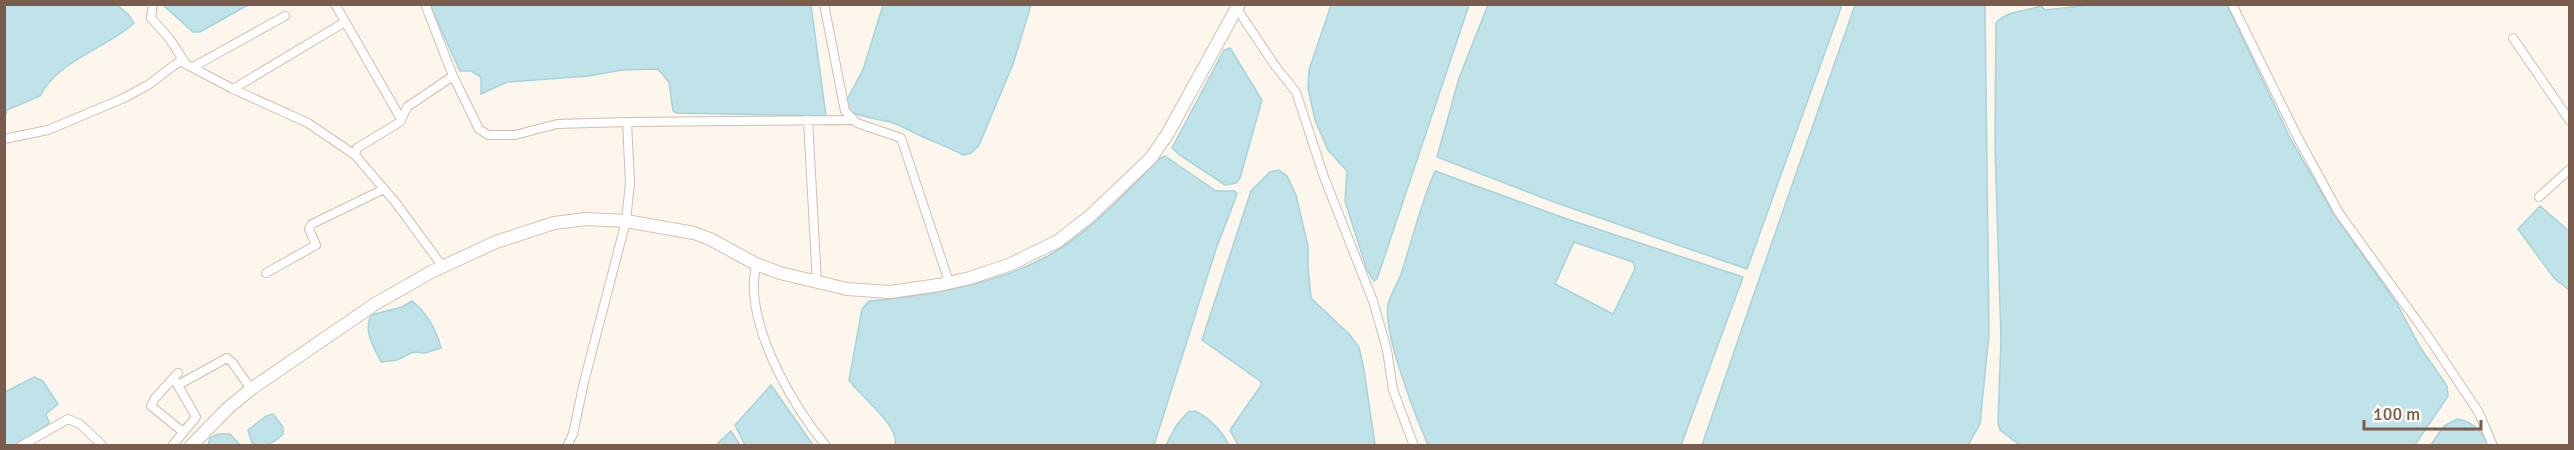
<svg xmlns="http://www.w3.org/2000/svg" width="2574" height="450" viewBox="0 0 2574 450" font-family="Signika,sans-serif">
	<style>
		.water { fill: #bfe3e8; stroke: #a5d3da; stroke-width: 1.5; fill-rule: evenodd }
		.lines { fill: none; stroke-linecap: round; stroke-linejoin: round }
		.street-casing { stroke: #d1beb0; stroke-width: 10 }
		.secondary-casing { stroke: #d6c0b0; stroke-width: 14 }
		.street { stroke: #fff; stroke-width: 8 }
		.secondary { stroke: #fff; stroke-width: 12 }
	</style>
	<rect width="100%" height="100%" fill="#fdf6ec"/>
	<path class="water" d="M5,4L117,5L128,14L134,23C106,49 58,60 40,96L7,110L5,117Z
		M163,5H248L200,32H193Z
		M430,5H811L826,116L677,113L673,111L669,82L658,69L622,70L589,76L507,82L481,94V77L471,71H460Z
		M883,5H1031L1013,64L979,145L971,153L963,155C950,148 937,143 923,137C913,133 905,127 893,123C878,118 861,118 847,110L845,103L863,70Z
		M1331,5H1469L1377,279L1374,281L1367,270L1345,201L1347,171L1328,150L1315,120L1308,88L1309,70Z
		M1488,5H1842L1747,269L1554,202L1437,157L1459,78Z
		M1855,5H1985L1989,334L1980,424L1968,445H1702C1752,298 1804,151 1855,5Z
		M2090,5H2227L2291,140L2334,214L2397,304L2420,347L2447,386L2448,396L2415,445L2021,446L2000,430L1998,422L2001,339L1995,146L1996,23C2007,10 2025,12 2041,6L2045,10Z
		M1230,48L1262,100L1240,178L1236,183L1225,185L1181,156L1172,148L1224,50Z
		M1165,156L1216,191H1235L1237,194L1216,249L1154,445H895C900,426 861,397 849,380L862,309L869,301C926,296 996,284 1046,257C1090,233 1125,193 1160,158Z
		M1279,170L1287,176L1296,195L1308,246V267L1311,298L1350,335L1359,347L1364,370L1375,445H1238L1230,430L1262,384L1260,381L1202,340L1251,191L1270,172Z
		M1435,171L1567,219L1743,277L1681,445H1428C1416,417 1383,334 1388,305C1390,294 1399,282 1402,271C1413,237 1421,203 1435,171ZM1574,242L1633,262L1635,269L1613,314L1555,284Z
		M2540,206L2569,231V290L2554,278L2518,229Z
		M412,301C427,313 436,329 441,348L425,353L413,352L397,360L381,362C374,347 363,332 371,315L402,307Z
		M34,377L43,381L58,404L46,414L49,423L19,445L5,446V392Z
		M771,385L813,445H745L735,425Z
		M1195,411C1211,419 1221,430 1229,445H1166L1176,426L1188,412Z
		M273,414L283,427V434C275,442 264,449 252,443L248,430L266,416Z
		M2457,419C2472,421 2482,431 2488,445L2430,446L2444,426Z
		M731,431L740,445H716Z
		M218,434H230L240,445H208L210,438Z"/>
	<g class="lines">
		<defs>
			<path id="street" d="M153,4L151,18L169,38L184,61
				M335,4L401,119
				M425,4L453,76L407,107L400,122L357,148L355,155L396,203L443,267
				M824,4L845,111L857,123L901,138L949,282
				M2232,4L2298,138L2339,213L2425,332L2479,413L2493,446
				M1237,9L1276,67L1296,92L1324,177L1373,301L1387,350L1393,390L1414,446
				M2513,38L2570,121
				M193,67L285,16
				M453,76L479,129L488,135H515L557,124L627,122L630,183L626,221L584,382L573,434L567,446
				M233,89L345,22
				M808,120L817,283
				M627,122L852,120
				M4,139L48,130L124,98L148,85L180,61L233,89L308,123L355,155
				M2539,197L2570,169
				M756,264C755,273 753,283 754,292C757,343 794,407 826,446
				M266,273L316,245L309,229L312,224L384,189
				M178,373L155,398L151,406L183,432
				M178,385L227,358L232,362L251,389
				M21,446L68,419L80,424L103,446
				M172,446L196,417L176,382"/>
			<path id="secondary" d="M191,446L227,409L251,389L375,304L431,272L496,242L554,223L586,219L626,221L694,233L710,239L756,264L780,273L847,289L890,292L939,285L970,278L1011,264L1058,241L1090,216L1151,158L1168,133L1239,4"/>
		</defs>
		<use href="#street" class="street-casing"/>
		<use href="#secondary" class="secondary-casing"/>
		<use href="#street" class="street"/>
		<use href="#secondary" class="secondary"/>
	</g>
	<rect width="2574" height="450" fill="none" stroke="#7a5c4d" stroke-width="12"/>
	<path d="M2364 420v9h117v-9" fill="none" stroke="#7a5c4d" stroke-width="3"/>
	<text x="2373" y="420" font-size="18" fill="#7a5c4d" stroke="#fffaf3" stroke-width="4.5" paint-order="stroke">100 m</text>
</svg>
